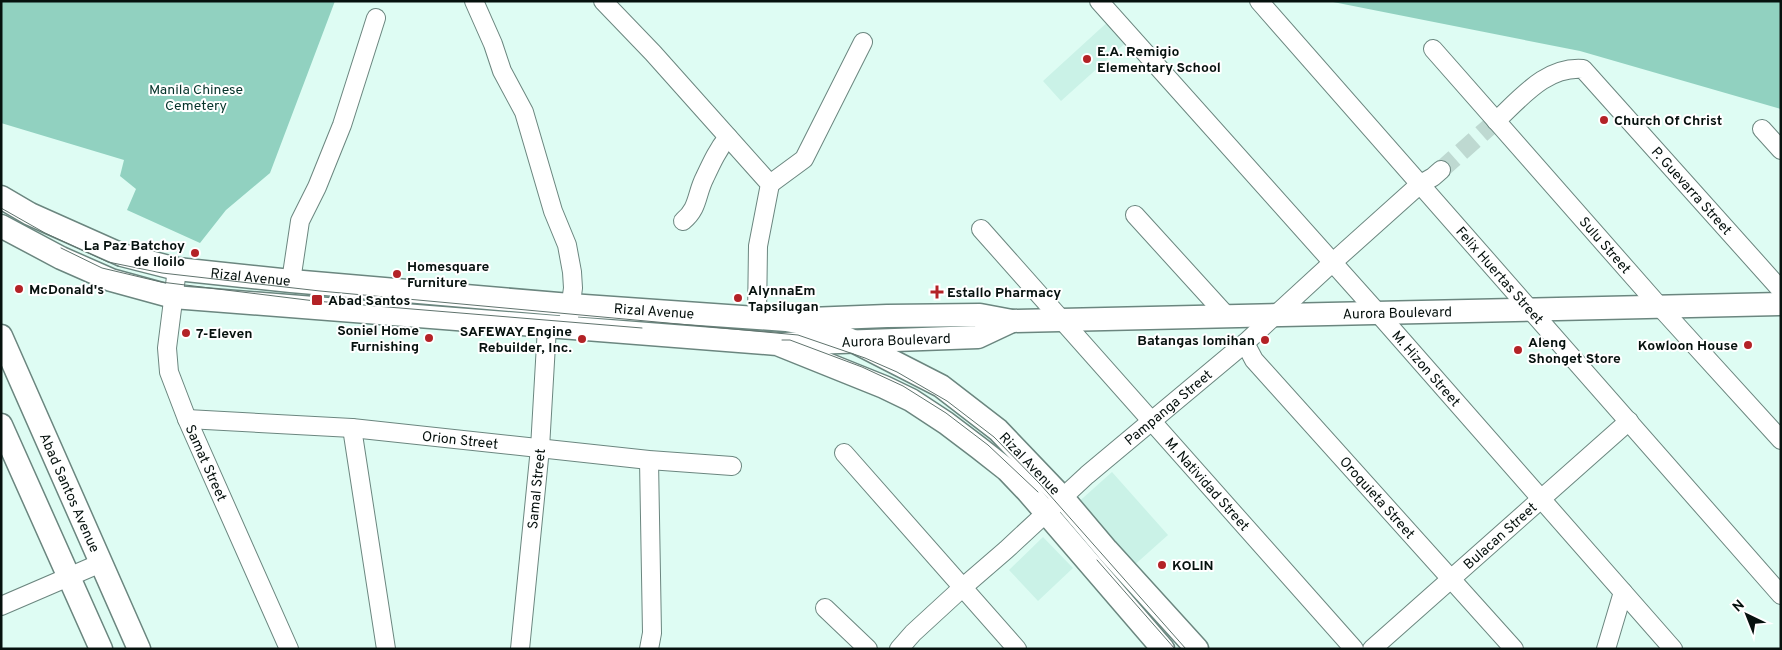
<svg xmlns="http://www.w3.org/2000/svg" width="1782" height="650" viewBox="0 0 1782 650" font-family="Overpass,sans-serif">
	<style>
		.built { fill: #caf2e7 }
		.green { fill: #91d1c0 }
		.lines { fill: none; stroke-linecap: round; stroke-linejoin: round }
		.minor-tunnel { stroke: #bed9d1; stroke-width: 18; stroke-dasharray: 18 9; stroke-linecap: butt }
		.minor-casing { stroke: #6b867f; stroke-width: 20 }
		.major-casing { stroke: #6b867f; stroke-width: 25 }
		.minor { stroke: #fff; stroke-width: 18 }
		.major { stroke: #fff; stroke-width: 22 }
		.tram { stroke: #60736d; stroke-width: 1 }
		.poi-dot { fill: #b32226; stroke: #fff; stroke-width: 2 }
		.labels { text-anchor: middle; stroke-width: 4; stroke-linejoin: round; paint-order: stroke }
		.poi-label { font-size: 14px; font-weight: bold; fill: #06110e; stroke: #fff; text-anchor: start }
		.park-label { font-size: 14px; fill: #05332a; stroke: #fff }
		.street-label { font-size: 14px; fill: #06110e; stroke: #fff }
	</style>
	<rect width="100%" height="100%" fill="#defcf3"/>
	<path class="built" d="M1112,18L1131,38L1061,101L1043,81Z
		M1112,472L1168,535L1131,568L1074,506Z
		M1043,537L1073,568L1038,601L1009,570Z"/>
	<path class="green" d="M1,1H335L270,173L226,210L200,243L127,210L136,189L120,176L124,160L1,123Z
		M1328,1H1781V109L1580,51Z"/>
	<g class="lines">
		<path class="minor-tunnel" d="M1441,170L1496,121"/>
		<defs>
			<g id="minor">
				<path d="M474,1L493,44L502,71L524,112L553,211L567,245L572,272L573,288L569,317"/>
				<path d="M603,1L653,53L770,184L758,246L757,317"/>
				<path id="s1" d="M1099,1L1377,312L1673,649"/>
				<path id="s2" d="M1259,1L1781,595"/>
				<path id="s3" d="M1433,49L1660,307L1781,440"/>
				<path id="s4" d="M1496,121C1521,98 1546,66 1583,69L1781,290"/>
				<path d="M1762,129L1781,150"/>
				<path d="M770,184L804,159L863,42"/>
				<path d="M1135,215L1226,315"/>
				<path d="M683,221C699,208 696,194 705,177C712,162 718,149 728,137"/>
				<path id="s5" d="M981,229L1354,649"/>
				<path id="s6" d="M177,269L167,348L169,372L187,419L289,649"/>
				<path d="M291,281L300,221L317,187L342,125L376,18"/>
				<path id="s7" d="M1245,343L1254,360L1514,649"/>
				<path id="s8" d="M187,419L352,428L649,460L732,466"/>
				<path d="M352,428L386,649"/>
				<path d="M844,453L1017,649"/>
				<path d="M649,460L652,633L649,649"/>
				<path d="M1,606L101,563"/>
				<path d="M825,608L868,649"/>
				<path id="s9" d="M520,649L540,448L547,327"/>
				<path id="s10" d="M899,649L913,633L962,588L1006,550L1087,475L1245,343L1332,263L1419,185L1433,177L1441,170"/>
				<path id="s11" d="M1372,649L1629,421"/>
				<path d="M1606,649L1623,592"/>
			</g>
			<g id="major">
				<path id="s12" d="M1,197L30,214L122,255L177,269L291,281L570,305L786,320L819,326L853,341L941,386L998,430L1063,498L1107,550L1197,649"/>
				<path d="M1,226L61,258L111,280L173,297L777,344L884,387L911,400L946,423L979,448L1007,470L1028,492L1163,649"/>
				<path id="s13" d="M809,319L887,316L980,315L1012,321L1781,304"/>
				<path id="s14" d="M1,336L139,649"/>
				<path id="s15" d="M784,344L978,337L1012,321"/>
				<path d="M1,425L101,649"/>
			</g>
		</defs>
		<use href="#minor" class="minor-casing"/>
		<use href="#major" class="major-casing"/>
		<use href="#minor" class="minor"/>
		<use href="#major" class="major"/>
		<path class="tram" d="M1,208L45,233L108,262L162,273L320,291L798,335L865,358L897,372L947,401L994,437L1040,484L1186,649
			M61,248L102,268L161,282L315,301L642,328
			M782,340H790L862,367L903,386L946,413L988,445L1038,492
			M1097,560L1175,649"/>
	</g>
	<g class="poi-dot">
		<circle cx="1087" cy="59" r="5"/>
		<circle cx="1604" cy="120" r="5"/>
		<circle cx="195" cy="253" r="5"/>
		<circle cx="397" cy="274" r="5"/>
		<circle cx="19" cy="289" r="5"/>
		<path d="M934.5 284.5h5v5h5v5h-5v5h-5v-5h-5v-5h5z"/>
		<circle cx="738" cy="298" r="5"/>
		<rect x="311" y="294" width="12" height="12" rx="2.5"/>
		<circle cx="186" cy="333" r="5"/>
		<circle cx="429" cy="338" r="5"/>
		<circle cx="582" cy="339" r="5"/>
		<circle cx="1265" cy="340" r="5"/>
		<circle cx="1748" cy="345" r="5"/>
		<circle cx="1518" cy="350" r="5"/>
		<circle cx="1162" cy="565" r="5"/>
	</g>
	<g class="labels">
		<g class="poi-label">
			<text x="1097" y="56">E.A. Remigio<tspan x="1097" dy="16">Elementary School</tspan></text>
			<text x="1614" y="125">Church Of Christ</text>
			<text x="185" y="250" text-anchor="end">La Paz Batchoy<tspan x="185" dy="16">de Iloilo</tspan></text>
			<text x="407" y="271">Homesquare<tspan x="407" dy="16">Furniture</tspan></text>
			<text x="29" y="294">McDonald's</text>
			<text x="748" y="295">AlynnaEm<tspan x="748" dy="16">Tapsilugan</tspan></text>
			<text x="947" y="297">Estallo Pharmacy</text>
			<text x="328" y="305">Abad Santos</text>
			<text x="419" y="335" text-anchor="end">Soniel Home<tspan x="419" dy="16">Furnishing</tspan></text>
			<text x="572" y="336" text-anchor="end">SAFEWAY Engine<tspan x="572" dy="16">Rebuilder, Inc.</tspan></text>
			<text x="196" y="338">7-Eleven</text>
			<text x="1255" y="345" text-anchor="end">Batangas lomihan</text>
			<text x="1528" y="347">Aleng<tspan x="1528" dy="16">Shonget Store</tspan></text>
			<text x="1738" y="350" text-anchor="end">Kowloon House</text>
			<text x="1172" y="570">KOLIN</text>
		</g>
		<g class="park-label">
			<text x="196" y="94">Manila Chinese<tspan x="196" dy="16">Cemetery</tspan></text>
		</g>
		<g class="street-label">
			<text dy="5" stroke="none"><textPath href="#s4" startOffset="268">P. Guevarra Street</textPath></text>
			<text dy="5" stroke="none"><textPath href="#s3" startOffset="261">Sulu Street</textPath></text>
			<text dy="5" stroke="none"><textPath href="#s2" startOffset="365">Felix Huertas Street</textPath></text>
			<text dy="5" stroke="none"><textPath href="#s12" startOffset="265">Rizal Avenue</textPath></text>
			<text dy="5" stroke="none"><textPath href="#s12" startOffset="670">Rizal Avenue</textPath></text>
			<text dy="5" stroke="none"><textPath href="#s13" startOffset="589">Aurora Boulevard</textPath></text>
			<text dy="5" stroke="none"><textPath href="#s15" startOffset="112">Aurora Boulevard</textPath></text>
			<text dy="5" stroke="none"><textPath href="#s1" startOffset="492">M. Hizon Street</textPath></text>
			<text dy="5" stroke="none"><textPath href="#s10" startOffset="362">Pampanga Street</textPath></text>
			<text dy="5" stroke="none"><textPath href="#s8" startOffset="274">Orion Street</textPath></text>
			<text dy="5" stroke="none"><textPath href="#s6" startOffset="202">Samat Street</textPath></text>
			<text dy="5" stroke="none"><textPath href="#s12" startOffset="1090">Rizal Avenue</textPath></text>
			<text dy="5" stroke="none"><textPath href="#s5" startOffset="341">M. Natividad Street</textPath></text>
			<text dy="5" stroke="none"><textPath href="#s9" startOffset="161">Samal Street</textPath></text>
			<text dy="5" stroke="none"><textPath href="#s14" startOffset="171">Abad Santos Avenue</textPath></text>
			<text dy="5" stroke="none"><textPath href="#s7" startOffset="204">Oroquieta Street</textPath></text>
			<text dy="5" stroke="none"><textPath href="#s11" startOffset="171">Bulacan Street</textPath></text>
		</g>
	</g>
	<rect width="1782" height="650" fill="none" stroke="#06110e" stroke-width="5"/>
	<g transform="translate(1747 615) rotate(317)" stroke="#ffffff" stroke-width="4" paint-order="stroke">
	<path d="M0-4L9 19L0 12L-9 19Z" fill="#06110e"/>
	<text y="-8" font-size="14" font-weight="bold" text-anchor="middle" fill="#06110e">N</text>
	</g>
</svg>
